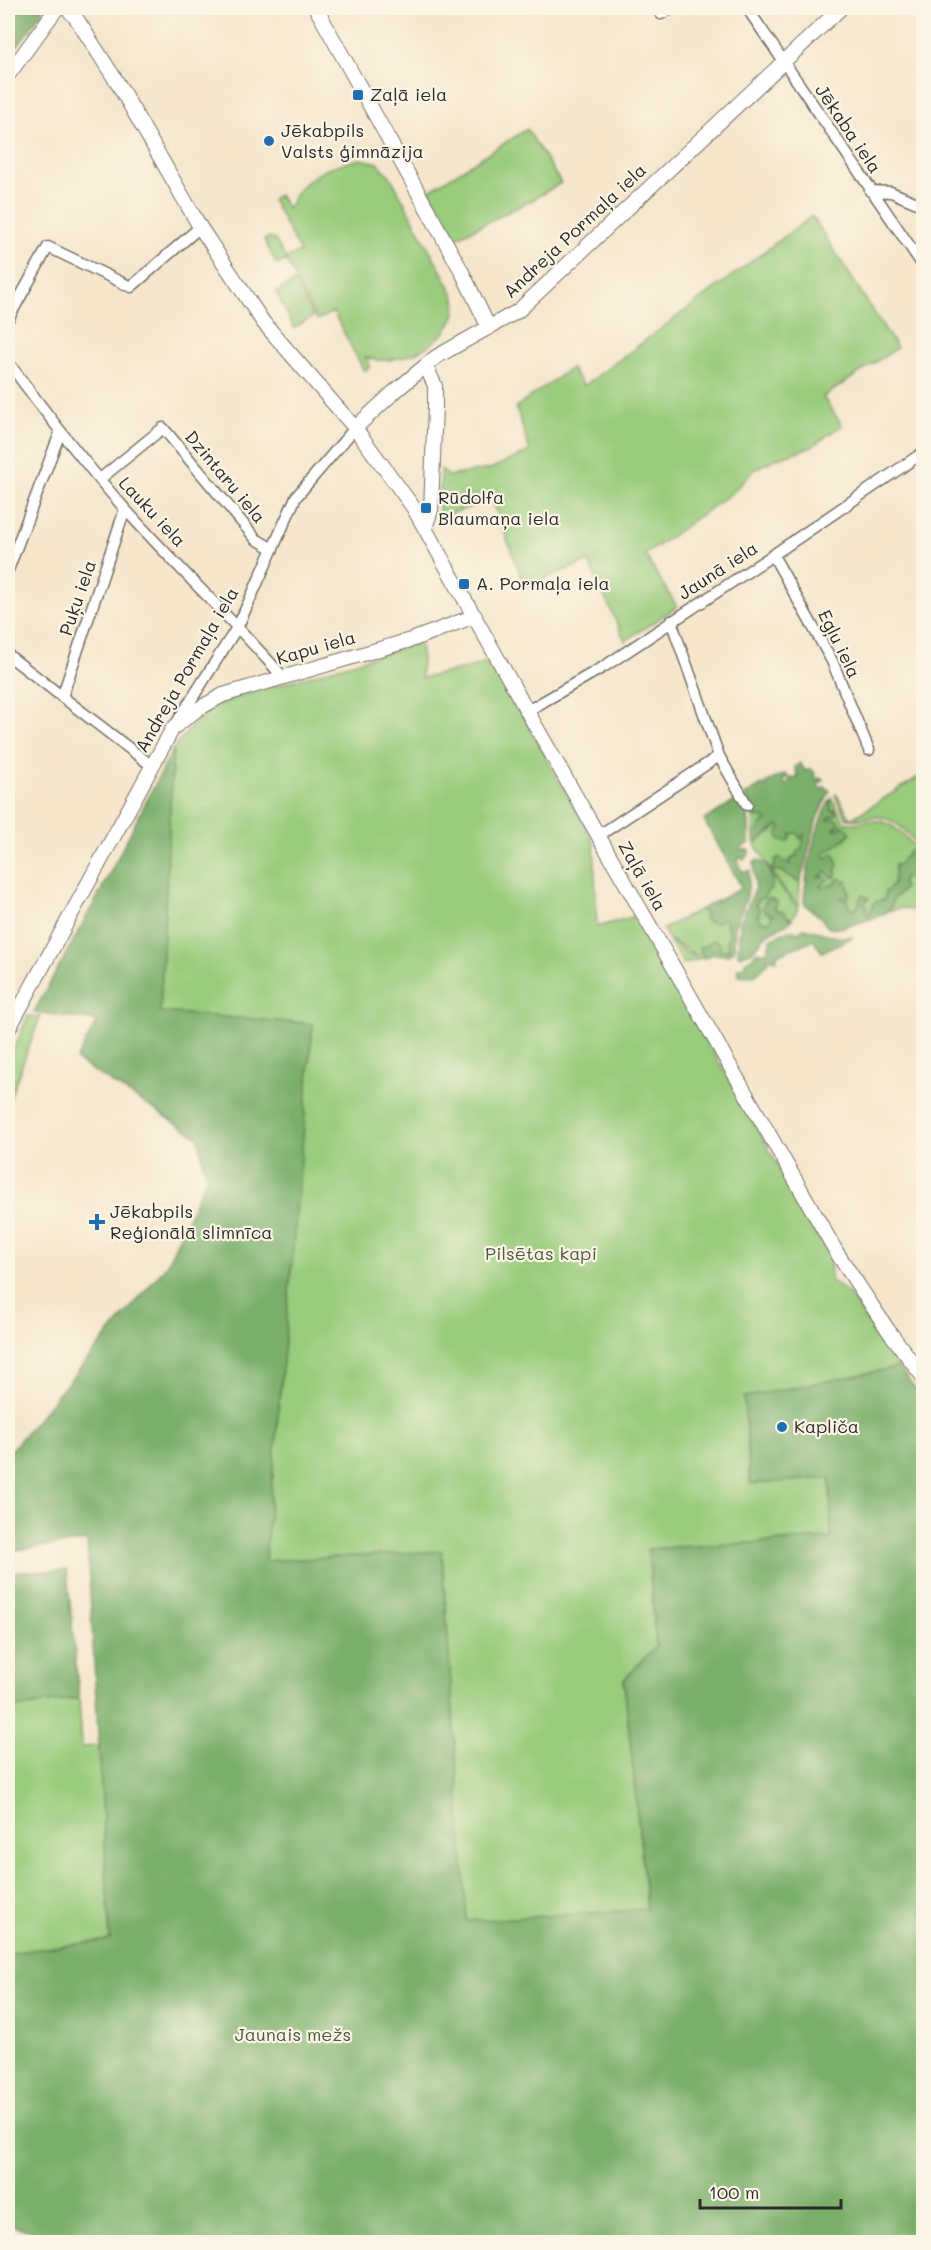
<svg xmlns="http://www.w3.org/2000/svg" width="931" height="2250" viewBox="0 0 931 2250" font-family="Mali,sans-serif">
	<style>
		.green { fill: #99cb7b; stroke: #627b53; stroke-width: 1.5 }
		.forest { fill: #7aaf6b; stroke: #526d4b; stroke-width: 1.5 }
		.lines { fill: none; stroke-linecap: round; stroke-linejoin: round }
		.street-casing { stroke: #726c63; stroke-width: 13 }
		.secondary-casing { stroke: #726c63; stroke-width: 16 }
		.street { stroke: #fff; stroke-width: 10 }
		.secondary { stroke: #fff; stroke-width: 14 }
		.poi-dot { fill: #1f6fb2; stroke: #fcf5e5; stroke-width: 2 }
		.labels { text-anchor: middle; stroke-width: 4.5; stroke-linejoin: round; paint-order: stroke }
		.poi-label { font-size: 18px; fill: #2b2b2b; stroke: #fcf5e5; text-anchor: start }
		.street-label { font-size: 18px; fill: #2b2b2b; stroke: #fcf5e5 }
		.park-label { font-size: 18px; fill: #4c5b43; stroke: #fcf5e5 }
	</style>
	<rect width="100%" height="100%" fill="#fcf5e5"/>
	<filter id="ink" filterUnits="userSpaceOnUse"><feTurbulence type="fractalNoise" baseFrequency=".0167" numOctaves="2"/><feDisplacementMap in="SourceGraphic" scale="12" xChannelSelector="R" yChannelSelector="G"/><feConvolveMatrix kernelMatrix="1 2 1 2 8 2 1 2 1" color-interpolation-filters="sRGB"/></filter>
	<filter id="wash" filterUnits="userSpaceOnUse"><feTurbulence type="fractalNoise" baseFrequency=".008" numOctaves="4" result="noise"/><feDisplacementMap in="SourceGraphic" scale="24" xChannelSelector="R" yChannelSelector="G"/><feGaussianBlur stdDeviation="1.35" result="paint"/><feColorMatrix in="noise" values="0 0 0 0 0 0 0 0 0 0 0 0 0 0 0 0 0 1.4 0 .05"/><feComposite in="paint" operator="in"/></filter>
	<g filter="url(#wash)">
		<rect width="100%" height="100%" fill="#f5e6cc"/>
		<path class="green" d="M527,129L561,183L532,200L454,239L428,191Z
			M361,159L378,163L390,176L454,295C467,336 398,371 365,357L370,367L364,371L333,312L317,320L286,260L277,265L264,240L269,237L275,240L286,259L300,252L272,199L279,195L287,208C292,203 294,194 300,188C315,171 339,163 361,159Z
			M812,216L897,348L823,397L842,425L811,447L777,458L754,470L733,492L645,555L677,607L625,641L588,561L525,587L492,499L439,518L441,469L449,476L490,469L530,451L516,407L571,368L584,386Z
			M295,282L313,317L294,328L276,292Z
			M420,643L422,659L421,678L465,669L492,660L594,843L597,927L636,916L795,1195L800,1212L805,1211L816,1235L820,1234L831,1259L830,1280L849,1294L899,1367L744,1398L831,1478V1538L648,1549L656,1646L624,1680L647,1910L466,1921L442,1552L265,1561L313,1024L160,1012L173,749L192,726L210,709L237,697Z
			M923,774V839L920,843L923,846V851C911,837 895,815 874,817C865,818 855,821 846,818L835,795L836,794L851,819Z
			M832,798L844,822C852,825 860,822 868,821C889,817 904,835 917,849L895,870L893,885L885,900H880L868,915L864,912V903L867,897L855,909L849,907L847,899L842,900L841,896L850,893L845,882L838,879L835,883L821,889L819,877L826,871L836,875V867L829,857L826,858L823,854L824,851L846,838L840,829H834L836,827L828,821L833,811L831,809Z
			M757,816L765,818L767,821L761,826L757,840L771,833L779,825L781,827L779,839L787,842L789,841L791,834L795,832L805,835C801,840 804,843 802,848C800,855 793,856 789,861L791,864L779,870L800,883L799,906L780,885L756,846L754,840L753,817Z
			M769,869L779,886L798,908L791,921V918L777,911L774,906L777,902L768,912L773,915L769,922H762L757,916L756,902L770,889L772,878Z
			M921,870L923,871V912L902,908L887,911L891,907L893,899L904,887L902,884L904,876L910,879Z
			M699,910L704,912L712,922L722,918L726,920L730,937L729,949L725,951L710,943L700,950L705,958L703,959L670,940L685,952L699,959L683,964L663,929Z
			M28,1016L40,1017L8,1103V1062Z
			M79,1698L82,1747L99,1746L110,1940L8,1953V1709Z"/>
		<path class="forest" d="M8,8L45,9L8,58Z
			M173,749L160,1012L313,1024L265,1561L442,1551L467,1921L647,1909L624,1680L656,1646L648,1549L831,1538L830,1478L750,1484L744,1397L899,1367L923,1400V2242H65L8,2224V1953L110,1940L87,1541L8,1551V1454L166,1266L206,1178L198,1137L76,1060L97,1021L34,1012L98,896Z
			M800,763L805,771L810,769C817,772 814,775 816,780L819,778L824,780L818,785L819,789L825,787L830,791L817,818L800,883L780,870L773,872L772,869L775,865L774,861L779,857L784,862L790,864L789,861L797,856V852L802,849L804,834L800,839L797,833L791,834V838L787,842L779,839L778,832L781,827L779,825L757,842C756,834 759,823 767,821L765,818L753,817L745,795L762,785L767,786V782L785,774L788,777L783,780L786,785L788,784L790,778H798L795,767Z
			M742,797C750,813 749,826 749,843L742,847V850H749V854L744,859L740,857L737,861L741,870L746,872L750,870L747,897L735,925L734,951L728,955L713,954L704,958L699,947L706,946L713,940L719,942L721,949L727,951L729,949L727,940L730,936L726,920L722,919L716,923L706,921L704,917L706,913L699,910L742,888L704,820Z
			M830,800L831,809L833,811L835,809L837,814L829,817L828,820L834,818L840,822V825L834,828L835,830L840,829L843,825L851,833L833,848L824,852L823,855L826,858L832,853L835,855L838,866L836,868V875L834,878L828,875L826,871L819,877L824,876L828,880L820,886L821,888L835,883L840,878L845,882L847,881L849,896L841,897L842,900L847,899L849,907L852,909L859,906V900L862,895L869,898L864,903L867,907L865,913L868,915L875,902L885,899V892L893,885L895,865L900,864L904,857H907L908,851L917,849L923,858V871L921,870V874L913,879L904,877L902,884L904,887C902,894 896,894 893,900C891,904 892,908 887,912C879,916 837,932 829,928C825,925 824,921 821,918C817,912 809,910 804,903C805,873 815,826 830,800Z
			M758,860C771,865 772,876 772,888L766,893L765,898H760L755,905L759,908L760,912L757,915L759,916L760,921L769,922L773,914L769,915V912H765L763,908L765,901L770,898L777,902L776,906H774L777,911H783L791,921L768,934L751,952L740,956L738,954L740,922L755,890L754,862Z
			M804,928L837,937H853L822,952L813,940L776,955L777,960L767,958L769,962L757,973L749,976L739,975L737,969L745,965V962L753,957L756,952H767L771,939L788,930L798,932Z
			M67,1570L79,1698L8,1709V1572Z"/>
	</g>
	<g filter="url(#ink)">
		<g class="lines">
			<defs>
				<path id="street" d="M657,8L661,14L673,8
					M747,8L924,267
					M870,191L891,192L924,206
					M8,319L48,247L131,287L200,227
					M8,362C45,412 83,462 125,509C176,566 232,619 282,676
					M100,479L163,428L256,539L273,549
					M773,555L832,661L869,750
					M8,570L60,433
					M8,655L152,766
					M62,697L125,509
					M527,711L605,666L773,555L924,452
					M176,724L238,626L296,497L355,428
					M719,756L747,805
					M598,836L719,756L671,621"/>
				<path id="secondary" d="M67,8L76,18L117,82L200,227L263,322L355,428L413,507L527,711L837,1253L888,1330L924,1378
					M316,8L461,270L489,328
					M8,75L57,8
					M355,428L393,393L436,357L518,311L841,8
					M425,528L431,510L435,406V386L426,366
					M8,1030L173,728L198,709L223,695L414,639L475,616"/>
			</defs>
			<use href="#street" class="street-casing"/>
			<use href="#secondary" class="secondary-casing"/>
			<use href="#street" class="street"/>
			<use href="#secondary" class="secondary"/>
		</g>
	</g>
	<g class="poi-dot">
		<rect x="352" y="89" width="12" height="12" rx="3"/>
		<circle cx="269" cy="141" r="6"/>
		<rect x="420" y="502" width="12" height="12" rx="3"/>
		<rect x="458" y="578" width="12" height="12" rx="3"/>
		<path d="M94 1213h6v6h6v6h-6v6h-6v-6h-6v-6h6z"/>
		<circle cx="782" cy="1427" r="6"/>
	</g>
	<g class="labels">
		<g class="poi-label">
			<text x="370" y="101">Zaļā iela</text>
			<text x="281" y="137">Jēkabpils<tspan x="281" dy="21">Valsts ģimnāzija</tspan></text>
			<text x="438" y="504">Rūdolfa<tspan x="438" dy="21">Blaumaņa iela</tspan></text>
			<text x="476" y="590">A. Pormaļa iela</text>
			<text x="110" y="1218">Jēkabpils<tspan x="110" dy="21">Reģionālā slimnīca</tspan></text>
			<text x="794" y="1433">Kapliča</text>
		</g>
		<g class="street-label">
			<text transform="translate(848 129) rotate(56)" y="6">Jēkaba iela</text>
			<text transform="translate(575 231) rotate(-43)" y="6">Andreja Pormaļa iela</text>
			<text transform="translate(225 477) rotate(50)" y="6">Dzintaru iela</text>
			<text transform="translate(152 512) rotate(47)" y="6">Lauku iela</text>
			<text transform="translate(718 571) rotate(-33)" y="6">Jaunā iela</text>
			<text transform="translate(78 598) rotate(-71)" y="6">Puķu iela</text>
			<text transform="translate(839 644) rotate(64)" y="6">Egļu iela</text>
			<text transform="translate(316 648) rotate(-16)" y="6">Kapu iela</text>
			<text transform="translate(187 670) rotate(-60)" y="6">Andreja Pormaļa iela</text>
			<text transform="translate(642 876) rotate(60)" y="6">Zaļā iela</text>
		</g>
		<g class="park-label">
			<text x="541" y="1260">Pilsētas kapi</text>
			<text x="293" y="2041">Jaunais mežs</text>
		</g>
	</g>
	<rect width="931" height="2250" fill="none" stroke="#fcf5e5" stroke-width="30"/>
	<path d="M700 2199v9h141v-9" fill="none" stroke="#2b2b2b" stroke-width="3"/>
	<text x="709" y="2199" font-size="18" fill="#2b2b2b" stroke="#fcf5e5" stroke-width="4.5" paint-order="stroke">100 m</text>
</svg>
